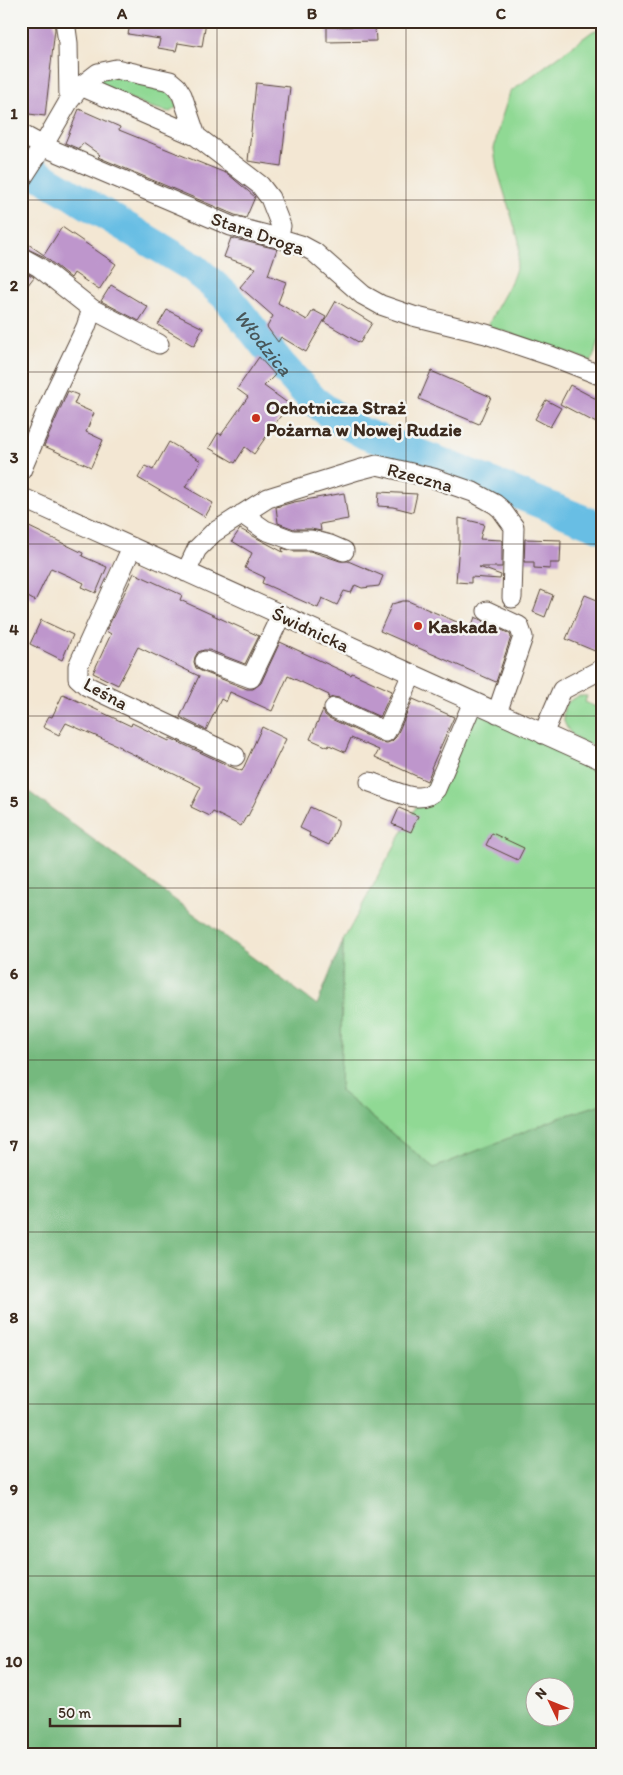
<svg xmlns="http://www.w3.org/2000/svg" width="623" height="1775" viewBox="0 0 623 1775" font-family="Itim,sans-serif">
	<style>
		.green { fill: #90d994; stroke: #668259 }
		.forest { fill: #74b97e; stroke: #58724e; fill-rule: evenodd }
		.lines { fill: none; stroke-linecap: round; stroke-linejoin: round }
		.river { stroke: #67bee4; stroke-width: 31 }
		.building { fill: #be96cc }
		.minor-casing { stroke: #574639; stroke-width: 21 }
		.minor { stroke: #fff; stroke-width: 19 }
		.grid { fill: none; stroke: #3b2a1e; stroke-width: 1; stroke-opacity: 0.55 }
		.poi-dot { fill: #c8321e; stroke: #f6f6f2; stroke-width: 2 }
		.labels { text-anchor: middle; stroke-width: 5; stroke-linejoin: round; paint-order: stroke }
		.street-label { font-size: 19px; fill: #3b2a1e; stroke: #f6f6f2 }
		.poi-label { font-size: 19px; font-weight: bold; fill: #3b2a1e; stroke: #f6f6f2; text-anchor: start }
		.water-label { font-size: 20px; font-style: italic; fill: #485659; stroke: #f6f6f2 }
		.neatline { fill: none; stroke: #3b2a1e; stroke-width: 2 }
		.grid-label { font-size: 16px; text-anchor: middle; font-weight: bold; fill: #3b2a1e }
	</style>
	<rect width="100%" height="100%" fill="#f6f6f2"/>
	<filter id="ink" filterUnits="userSpaceOnUse"><feTurbulence type="fractalNoise" baseFrequency=".02" numOctaves="2"/><feDisplacementMap in="SourceGraphic" scale="10" xChannelSelector="R" yChannelSelector="G"/><feConvolveMatrix kernelMatrix="1 2 1 2 8 2 1 2 1" color-interpolation-filters="sRGB"/></filter>
	<filter id="wash" filterUnits="userSpaceOnUse"><feTurbulence type="fractalNoise" baseFrequency=".0096" numOctaves="4" result="noise"/><feDisplacementMap in="SourceGraphic" scale="20" xChannelSelector="R" yChannelSelector="G"/><feGaussianBlur stdDeviation="1.12" result="paint"/><feColorMatrix in="noise" values="0 0 0 0 0 0 0 0 0 0 0 0 0 0 0 0 0 1.4 0 .05"/><feComposite in="paint" operator="in"/></filter>
	<g filter="url(#wash)">
		<rect width="100%" height="100%" fill="#f3e7d3"/>
		<path class="green" d="M602,28V329L592,361L488,326C501,295 521,277 519,241L497,169L494,149L499,126L510,92L593,31Z
			M102,72L162,79L178,106L170,112L150,107L95,83Z
			M580,696H587L585,702L602,710V746C595,746 588,745 582,742C562,732 553,703 580,696Z
			M473,702L602,776V1104L564,1116L434,1168L340,1091L343,941Z"/>
		<path class="forest" d="M21,786L317,1005L343,941L340,1091L434,1168L564,1116L602,1104V1754H21ZM536,1688H566V1718H536Z"/>
		<g class="lines">
			<path class="river" id="s1" d="M21,164L194,268L226,296L281,365L314,401L338,419L365,434L447,465L602,528"/>
		</g>
		<g id="blocks">
			<path class="building" d="M23,21H54L55,29L45,116L21,113V40Z
				M131,21H206L202,47L178,43L176,51L158,48L160,39L128,34Z
				M375,26L376,41L327,42V27Z
				M256,83L290,87L281,166L248,161Z
				M79,109L120,127L119,130L228,174L255,197L246,218L235,215L98,157L100,155L83,143L79,149L65,143Z
				M62,227L116,264L99,290L74,273L71,278L45,257L21,246V239L44,255Z
				M231,238L277,249L268,275L286,282L278,303L307,320L313,310L326,317L306,352L281,337L278,342L267,327L273,316L240,287L256,268L224,257Z
				M21,270L34,277L21,294Z
				M111,285L148,307L139,321L101,301Z
				M336,301L372,323L360,343L324,322Z
				M167,310L203,328L194,346L158,325Z
				M259,357L275,375L264,386L289,404L254,454L245,447L235,463L209,448L218,433L221,435L248,397L237,389Z
				M431,371L491,397L479,424L419,399Z
				M570,385L602,402V426L560,404Z
				M68,391L78,395L74,404L94,413L86,432L103,440L91,467L44,446Z
				M546,400L561,408L550,427L535,419Z
				M169,442L201,461L185,487L213,503L205,517L138,478L145,466L153,470Z
				M379,492L417,494L413,512L393,507L378,506Z
				M344,493L348,519L320,524L321,531L311,529H294L278,523L276,507L294,502Z
				M459,518L484,524L480,539L502,540V567H479L501,575L500,579L471,577V583L456,582L459,543Z
				M21,523L83,553L82,556L107,567L96,593L82,587L84,583L51,568L35,601L21,593Z
				M240,529L283,552L282,548L292,551H310L340,561H348L383,576L379,586L362,588L355,585L351,593L344,591L337,605L322,598L318,608L262,583L264,577L245,568L252,553L232,541Z
				M525,539L561,540L560,563H550V569L534,568V562H524Z
				M134,573L182,595L180,600L259,636L245,664L209,650H204L198,652L195,657L194,662L196,668L201,671L247,689H253L261,683L280,642L351,675L352,673L392,691L380,717L339,698L333,697L328,699L329,695L288,676L272,711L230,692L226,702L221,699L206,730L180,717L199,676L138,647L118,685L93,673L111,634L106,631Z
				M541,590L553,595L545,617L533,612Z
				M585,595L602,602V654L566,639Z
				M403,601H408L471,628L475,617L510,634L511,637L496,682L380,631L392,604Z
				M41,620L73,635L62,660L30,644Z
				M63,694L131,726L132,723L169,741L170,738L229,766L242,771L262,727L286,739L248,816L247,815L241,826L213,812L210,816L191,807L201,787L120,748L121,747L66,723L59,735L43,727L49,716L52,717Z
				M413,699L454,717L431,768L432,769L427,781L375,757L379,750L351,738L345,752L329,745L328,747L310,739L323,710L325,715L329,718L381,742L387,743L392,741L396,737Z
				M310,807L338,820V825L329,845L309,836L310,833L300,828Z
				M399,808L418,816L411,832L392,824Z
				M492,833L524,848L518,860L486,845Z"/>
		</g>
	</g>
	<g filter="url(#ink)">
		<use href="#blocks" fill-opacity="0" stroke="#574639" stroke-width="1"/>
		<g class="lines">
			<defs>
				<path id="minor" d="M65,21L68,43L69,101
					M81,86L98,73L116,69L170,81L177,87L182,95L196,136
					M21,134L43,146L231,226L278,238L301,245L314,252L363,295L381,305L413,316L486,334L551,356L602,376
					M21,180L43,146L69,101L81,86L196,136L260,185L270,198L281,226L278,238
					M21,257L39,267L92,309L86,327L54,394L21,471
					M92,309L159,344
					M21,497L602,760
					M242,514L265,530L292,540H311L330,545L344,551
					M132,547L78,666V678L87,686L235,756
					M186,572L197,549L213,533L268,498L358,470L377,465L433,478L473,492L495,504L501,509L514,527L512,598
					M487,611L519,626L523,637L497,713
					M205,661L251,678L281,615
					M334,708L386,732L412,674
					M543,734L562,690L602,669
					M370,782C389,788 421,808 436,789L473,702"/>
			</defs>
			<use href="#minor" class="minor-casing"/>
			<use href="#minor" class="minor"/>
		</g>
	</g>
	<path class="grid" d="M217,21V1754M406,21V1754M21,200H602M21,372H602M21,544H602M21,716H602M21,888H602M21,1060H602M21,1232H602M21,1404H602M21,1576H602"/>
	<g class="poi-dot">
		<circle cx="256" cy="418" r="5"/>
		<circle cx="418" cy="626" r="5"/>
	</g>
	<g class="labels">
		<g class="street-label">
			<text transform="translate(258 233) rotate(19)" y="7">Stara Droga</text>
			<text transform="translate(420 477) rotate(15)" y="7">Rzeczna</text>
			<text transform="translate(311 629) rotate(25)" y="7">Świdnicka</text>
			<text transform="translate(106 693) rotate(29)" y="7">Leśna</text>
		</g>
		<g class="poi-label">
			<text x="266" y="414">Ochotnicza Straż<tspan x="266" dy="22">Pożarna w Nowej Rudzie</tspan></text>
			<text x="428" y="633">Kaskada</text>
		</g>
		<g class="water-label">
			<text dy="7" stroke="none"><textPath href="#s1" startOffset="304">Włodzica</textPath></text>
		</g>
	</g>
	<rect width="623" height="1775" fill="none" stroke="#f6f6f2" stroke-width="55"/>
	<g transform="translate(550 1702) rotate(313)"><circle r="24" fill="#f6f6f2" stroke="#aba49d"/>
	<path d="M0-4L9 19L0 12L-9 19Z" fill="#c8321e"/>
	<text y="-8" font-size="14" font-weight="bold" text-anchor="middle" fill="#3b2a1e">N</text>
	</g>
	<path d="M50 1718v8h130v-8" fill="none" stroke="#3b2a1e" stroke-width="2.5"/>
	<text x="58" y="1718" font-size="15" fill="#3b2a1e" stroke="#f6f6f2" stroke-width="4" paint-order="stroke">50 m</text>
	<rect x="28" y="28" width="568" height="1720" class="neatline"/>
	<g class="grid-label">
		<text x="122" y="19">A</text>
		<text x="312" y="19">B</text>
		<text x="501" y="19">C</text>
		<text x="14" y="119">1</text>
		<text x="14" y="291">2</text>
		<text x="14" y="463">3</text>
		<text x="14" y="635">4</text>
		<text x="14" y="807">5</text>
		<text x="14" y="979">6</text>
		<text x="14" y="1151">7</text>
		<text x="14" y="1323">8</text>
		<text x="14" y="1495">9</text>
		<text x="14" y="1667">10</text>
	</g>
</svg>
